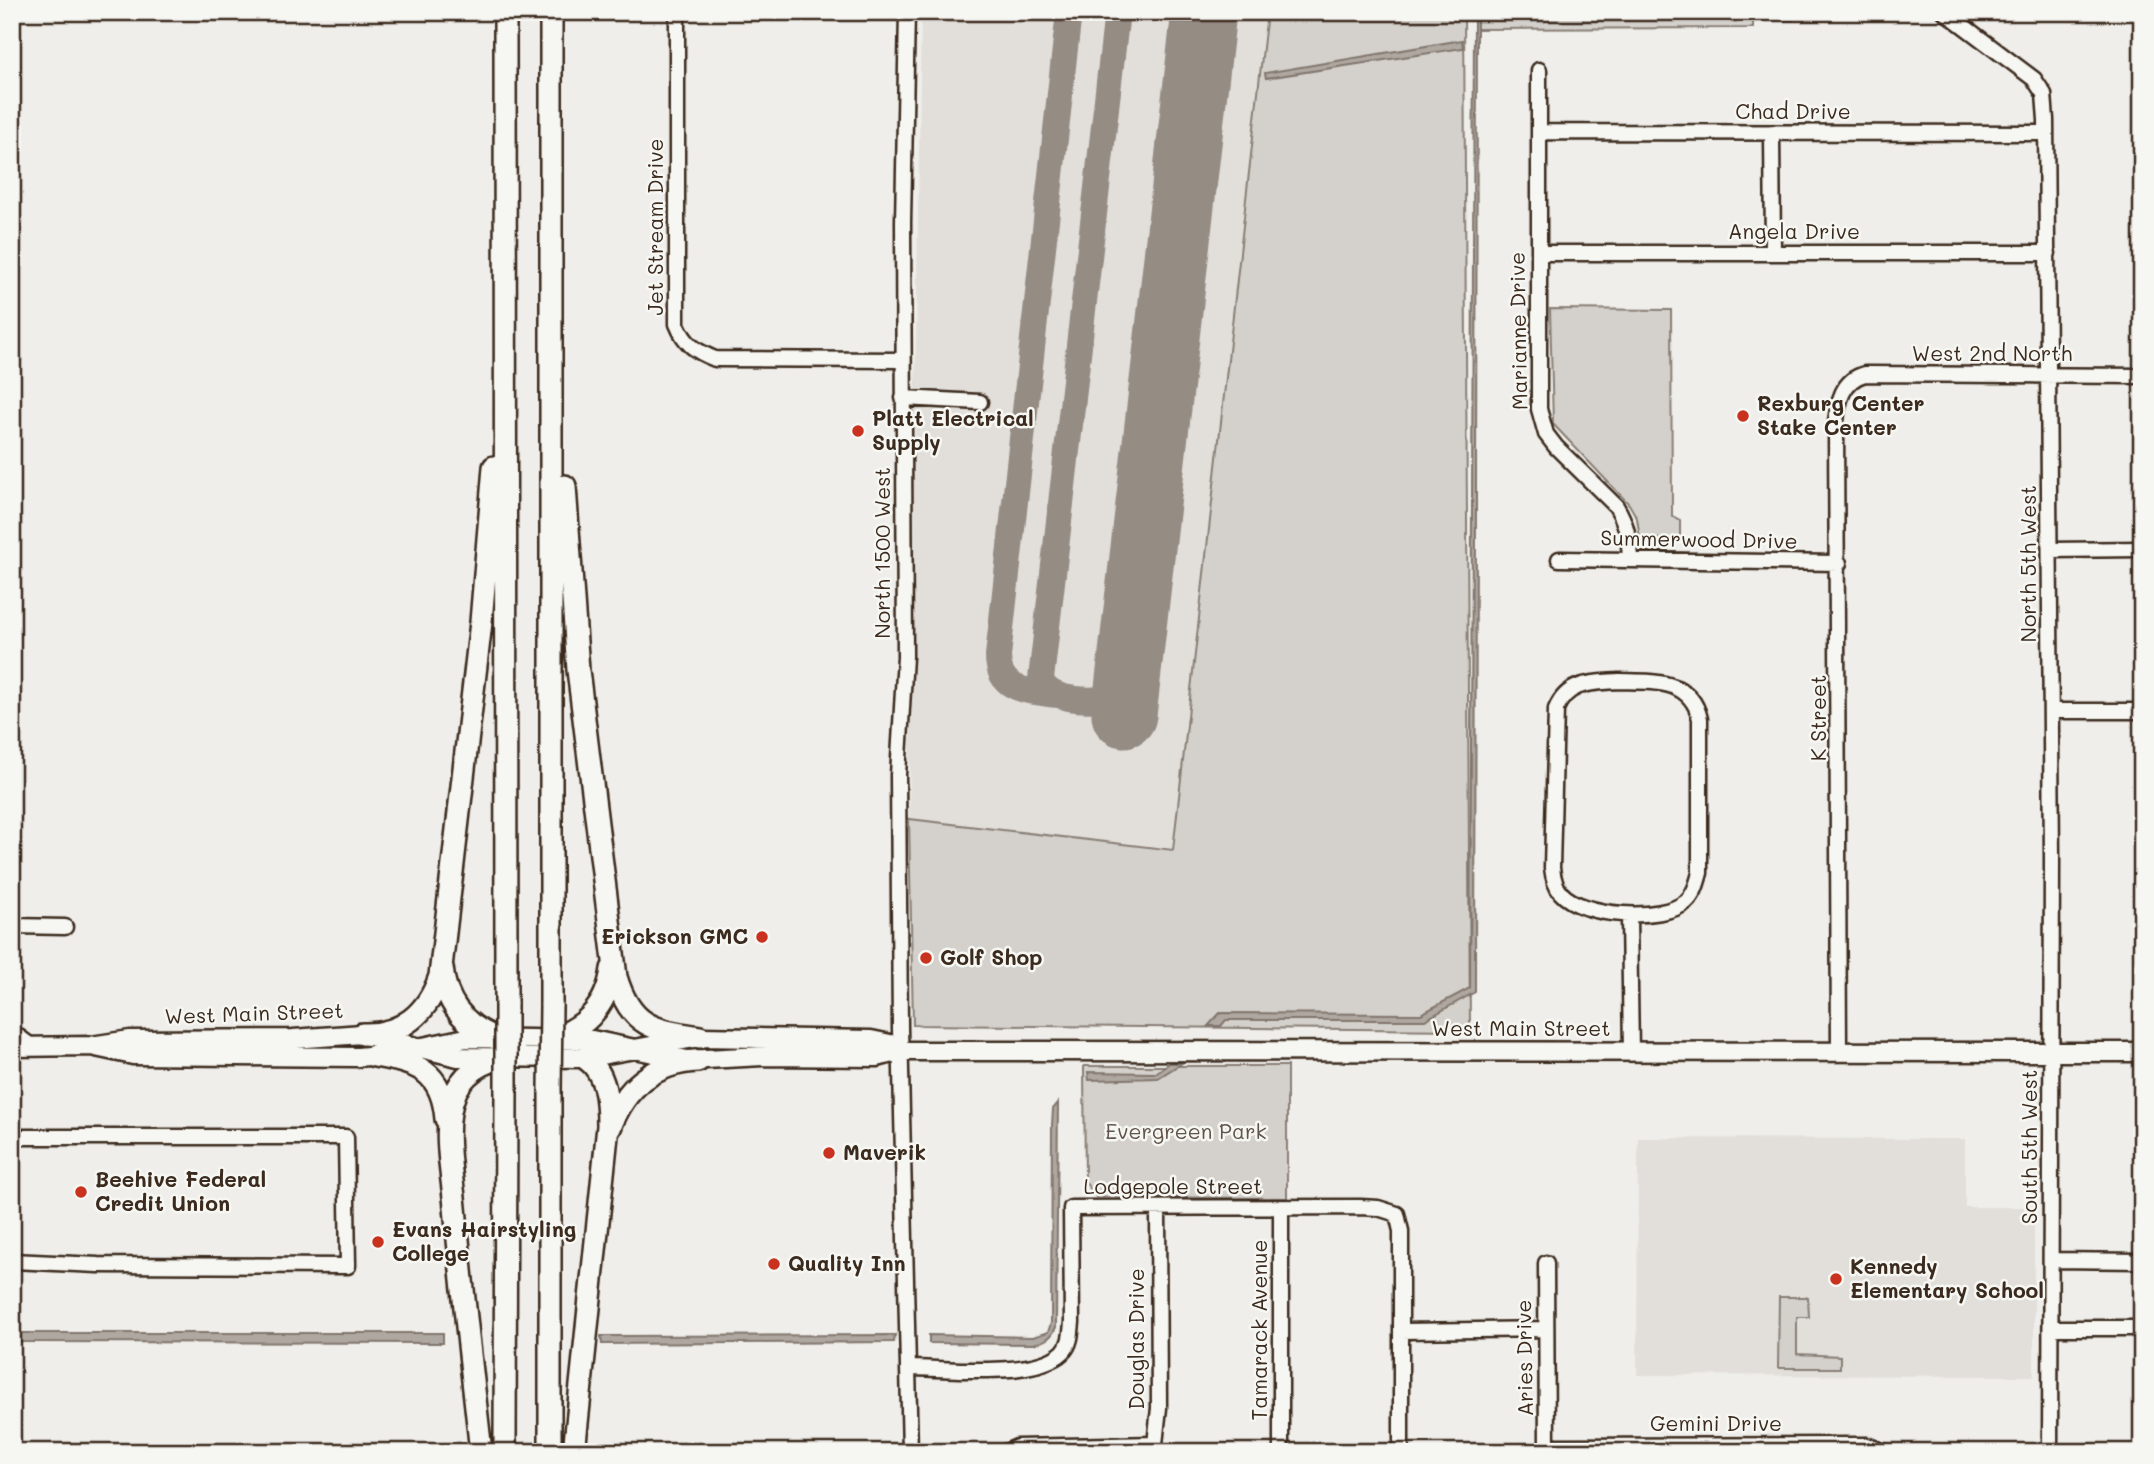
<svg xmlns="http://www.w3.org/2000/svg" width="2154" height="1464" viewBox="0 0 2154 1464" font-family="Mali,sans-serif">
	<style>
		.built { fill: #e2dfdb }
		.green { fill: #d4d1cc; stroke: #887e75; stroke-width: 2 }
		.water { fill: #afa8a1; stroke: #81766d; stroke-width: 2 }
		.lines { fill: none; stroke-linecap: round; stroke-linejoin: round }
		.taxiway { stroke: #958c84; stroke-width: 26 }
		.runway { stroke: #958c84; stroke-width: 65 }
		.minor-casing { stroke: #3b2a1e; stroke-width: 19 }
		.major-casing { stroke: #3b2a1e; stroke-width: 23 }
		.highway-casing { stroke: #3b2a1e; stroke-width: 26 }
		.minor { stroke: #f6f6f2; stroke-width: 14 }
		.major { stroke: #f6f6f2; stroke-width: 18 }
		.highway { stroke: #f6f6f2; stroke-width: 21 }
		.highway-bridge-casing { stroke: #3b2a1e; stroke-width: 26; stroke-linecap: butt }
		.highway-bridge { stroke: #f6f6f2; stroke-width: 21 }
		.poi-dot { fill: #c8321e; stroke: #f6f6f2; stroke-width: 2.5 }
		.labels { text-anchor: middle; stroke-width: 5; stroke-linejoin: round; paint-order: stroke }
		.street-label { font-size: 21px; fill: #3b2a1e; stroke: #f6f6f2 }
		.poi-label { font-size: 21px; font-weight: bold; fill: #3b2a1e; stroke: #f6f6f2; text-anchor: start }
		.park-label { font-size: 21px; fill: #61544a; stroke: #f6f6f2 }
	</style>
	<rect width="100%" height="100%" fill="#efeeea"/>
	<filter id="ink" filterUnits="userSpaceOnUse"><feTurbulence type="fractalNoise" baseFrequency=".0143" numOctaves="2"/><feDisplacementMap in="SourceGraphic" scale="14" xChannelSelector="R" yChannelSelector="G"/><feConvolveMatrix kernelMatrix="1 2 1 2 8 2 1 2 1" color-interpolation-filters="sRGB"/></filter>
	<g filter="url(#ink)">
		<path class="built" d="M921,12H1267L1173,850L909,819Z
			M1638,1138L1965,1139V1207H2034V1376L1637,1375Z"/>
		<path class="green" d="M1267,12H1464L1470,1030L913,1025L909,819L1173,850Z
			M1474,12H1793V20L1753,19V28L1474,29Z
			M1550,309L1671,310L1672,516L1680,520V539H1640L1637,518L1629,504L1553,424Z
			M1084,1066H1287V1198L1096,1197L1085,1182Z
			M1779,1297H1808L1809,1317H1797V1354L1840,1356V1368H1778Z"/>
		<path class="water" d="M1474,12H1477L1475,992L1425,1020H1226L1221,1026H1208L1220,1013L1421,1014L1470,988Z
			M1462,40L1463,48L1266,78L1265,73Z
			M1169,1063H1182L1158,1078L1089,1080L1088,1072L1156,1073Z
			M1058,1103L1056,1327C1051,1339 1044,1342 1032,1344L929,1343V1335L1033,1337L1048,1332L1051,1323L1052,1125L1053,1109Z
			M12,1333H443V1343L12,1342Z
			M895,1335L894,1342L602,1344L601,1336Z"/>
		<g class="lines">
			<path class="taxiway" d="M1117,12L1041,679C1045,700 1091,703 1108,697C1117,693 1123,685 1129,677
				M1181,12L1195,25L1201,43
				M1057,695C1029,691 998,692 998,656L1069,12"/>
			<path class="runway" d="M1124,715L1204,12"/>
			<defs>
				<path id="minor" d="M677,12V324C685,344 695,351 715,359L903,360
					M907,12L903,222L905,657L898,775L900,1028L910,1452
					M1945,12L2034,79L2044,94L2046,120L2052,858L2050,1452
					M1539,70V409L1546,434L1556,447L1616,506C1627,524 1629,538 1630,559
					M1539,132L2046,133
					M1772,133L1773,253
					M1539,253H2048
					M903,398L980,402
					M2050,550L2142,549
					M1559,559L1839,563
					M1619,681C1653,682 1691,678 1700,719V873C1697,884 1694,895 1686,902C1662,922 1582,917 1561,893C1555,886 1553,877 1552,868L1556,709C1568,681 1592,683 1619,681Z
					M2051,711H2142
					M1629,917L1631,1052
					M12,926L65,927
					M12,1032L31,1046
					M1839,1052L1836,422C1838,402 1842,380 1865,374L2142,376
					M12,1137H346L348,1266L98,1265L12,1261
					M1397,1214L1401,1231V1452
					M2051,1260L2142,1261
					M1546,1263L1547,1452
					M2051,1328H2142
					M1401,1331L1545,1329
					M909,1368C946,1368 1035,1379 1063,1352C1071,1344 1071,1332 1072,1322L1071,1208L1360,1207L1378,1208L1397,1214
					M1547,1446L1867,1445L1884,1452
					M1006,1452L1017,1447L1155,1444L1159,1408L1158,1208
					M1281,1452V1208"/>
				<path id="major" d="M91,1046L133,1055L358,1057L389,1054L466,1038L592,1040L687,1060L763,1056L877,1057L900,1051L2142,1052
					M12,1047L91,1046L130,1040L293,1039L362,1034L458,1057L585,1058L700,1037L871,1040L890,1044L900,1051"/>
				<path id="highway" d="M505,12L506,1005
					M565,486L578,670L616,977C631,1027 653,1030 700,1037
					M442,967C445,1005 467,1028 501,1040
					M551,1006V12
					M362,1034C401,1036 428,1013 440,976L481,622L494,467
					M545,1040C582,1032 607,1008 612,969
					M374,1056C417,1063 442,1070 446,1119
					M610,1128C625,1087 654,1063 698,1061
					M481,1452C472,1370 462,1289 455,1207C452,1172 441,1125 456,1091C468,1067 493,1057 518,1056
					M505,1452L506,1090
					M550,1452V1091
					M574,1452L608,1126C608,1103 607,1072 585,1058"/>
			</defs>
			<use href="#minor" class="minor-casing"/>
			<use href="#major" class="major-casing"/>
			<use href="#highway" class="highway-casing"/>
			<use href="#minor" class="minor"/>
			<use href="#major" class="major"/>
			<use href="#highway" class="highway"/>
			<defs>
				<path id="highway-bridge" d="M506,1090V1005
					M550,1091L551,1006"/>
			</defs>
			<use href="#highway-bridge" class="highway-bridge-casing"/>
			<use href="#highway-bridge" class="highway-bridge"/>
		</g>
	</g>
	<g class="poi-dot">
		<circle cx="1743" cy="416" r="7"/>
		<circle cx="858" cy="431" r="7"/>
		<circle cx="762" cy="937" r="7"/>
		<circle cx="926" cy="958" r="7"/>
		<circle cx="829" cy="1153" r="7"/>
		<circle cx="81" cy="1192" r="7"/>
		<circle cx="378" cy="1242" r="7"/>
		<circle cx="774" cy="1264" r="7"/>
		<circle cx="1836" cy="1279" r="7"/>
	</g>
	<g class="labels">
		<g class="street-label">
			<text x="1793" y="119">Chad Drive</text>
			<text transform="translate(656 227) rotate(-90)" y="7">Jet Stream Drive</text>
			<text x="1794" y="239">Angela Drive</text>
			<text transform="translate(1519 331) rotate(-91)" y="7">Marianne Drive</text>
			<text x="1992" y="361">West 2nd North</text>
			<text transform="translate(1699 540) rotate(1)" y="7">Summerwood Drive</text>
			<text transform="translate(883 553) rotate(-90)" y="7">North 1500 West</text>
			<text transform="translate(2029 564) rotate(-90)" y="7">North 5th West</text>
			<text transform="translate(1819 718) rotate(-90)" y="7">K Street</text>
			<text transform="translate(254 1014) rotate(-2)" y="7">West Main Street</text>
			<text x="1521" y="1036">West Main Street</text>
			<text transform="translate(2030 1147) rotate(-90)" y="7">South 5th West</text>
			<text x="1173" y="1194">Lodgepole Street</text>
			<text transform="translate(1260 1330) rotate(-90)" y="7">Tamarack Avenue</text>
			<text transform="translate(1137 1339) rotate(-90)" y="7">Douglas Drive</text>
			<text transform="translate(1525 1358) rotate(-91)" y="7">Aries Drive</text>
			<text x="1716" y="1431">Gemini Drive</text>
		</g>
		<g class="poi-label">
			<text x="1757" y="411">Rexburg Center<tspan x="1757" dy="24">Stake Center</tspan></text>
			<text x="872" y="426">Platt Electrical<tspan x="872" dy="24">Supply</tspan></text>
			<text x="748" y="944" text-anchor="end">Erickson GMC</text>
			<text x="940" y="965">Golf Shop</text>
			<text x="843" y="1160">Maverik</text>
			<text x="95" y="1187">Beehive Federal<tspan x="95" dy="24">Credit Union</tspan></text>
			<text x="392" y="1237">Evans Hairstyling<tspan x="392" dy="24">College</tspan></text>
			<text x="788" y="1271">Quality Inn</text>
			<text x="1850" y="1274">Kennedy<tspan x="1850" dy="24">Elementary School</tspan></text>
		</g>
		<g class="park-label">
			<text x="1186" y="1139">Evergreen Park</text>
		</g>
	</g>
	<rect width="2154" height="1464" fill="none" stroke="#f6f6f2" stroke-width="42"/>
	<rect x="21" y="21" width="2112" height="1422" fill="none" stroke="#3b2a1e" stroke-width="2.5" filter="url(#ink)"/>
</svg>
